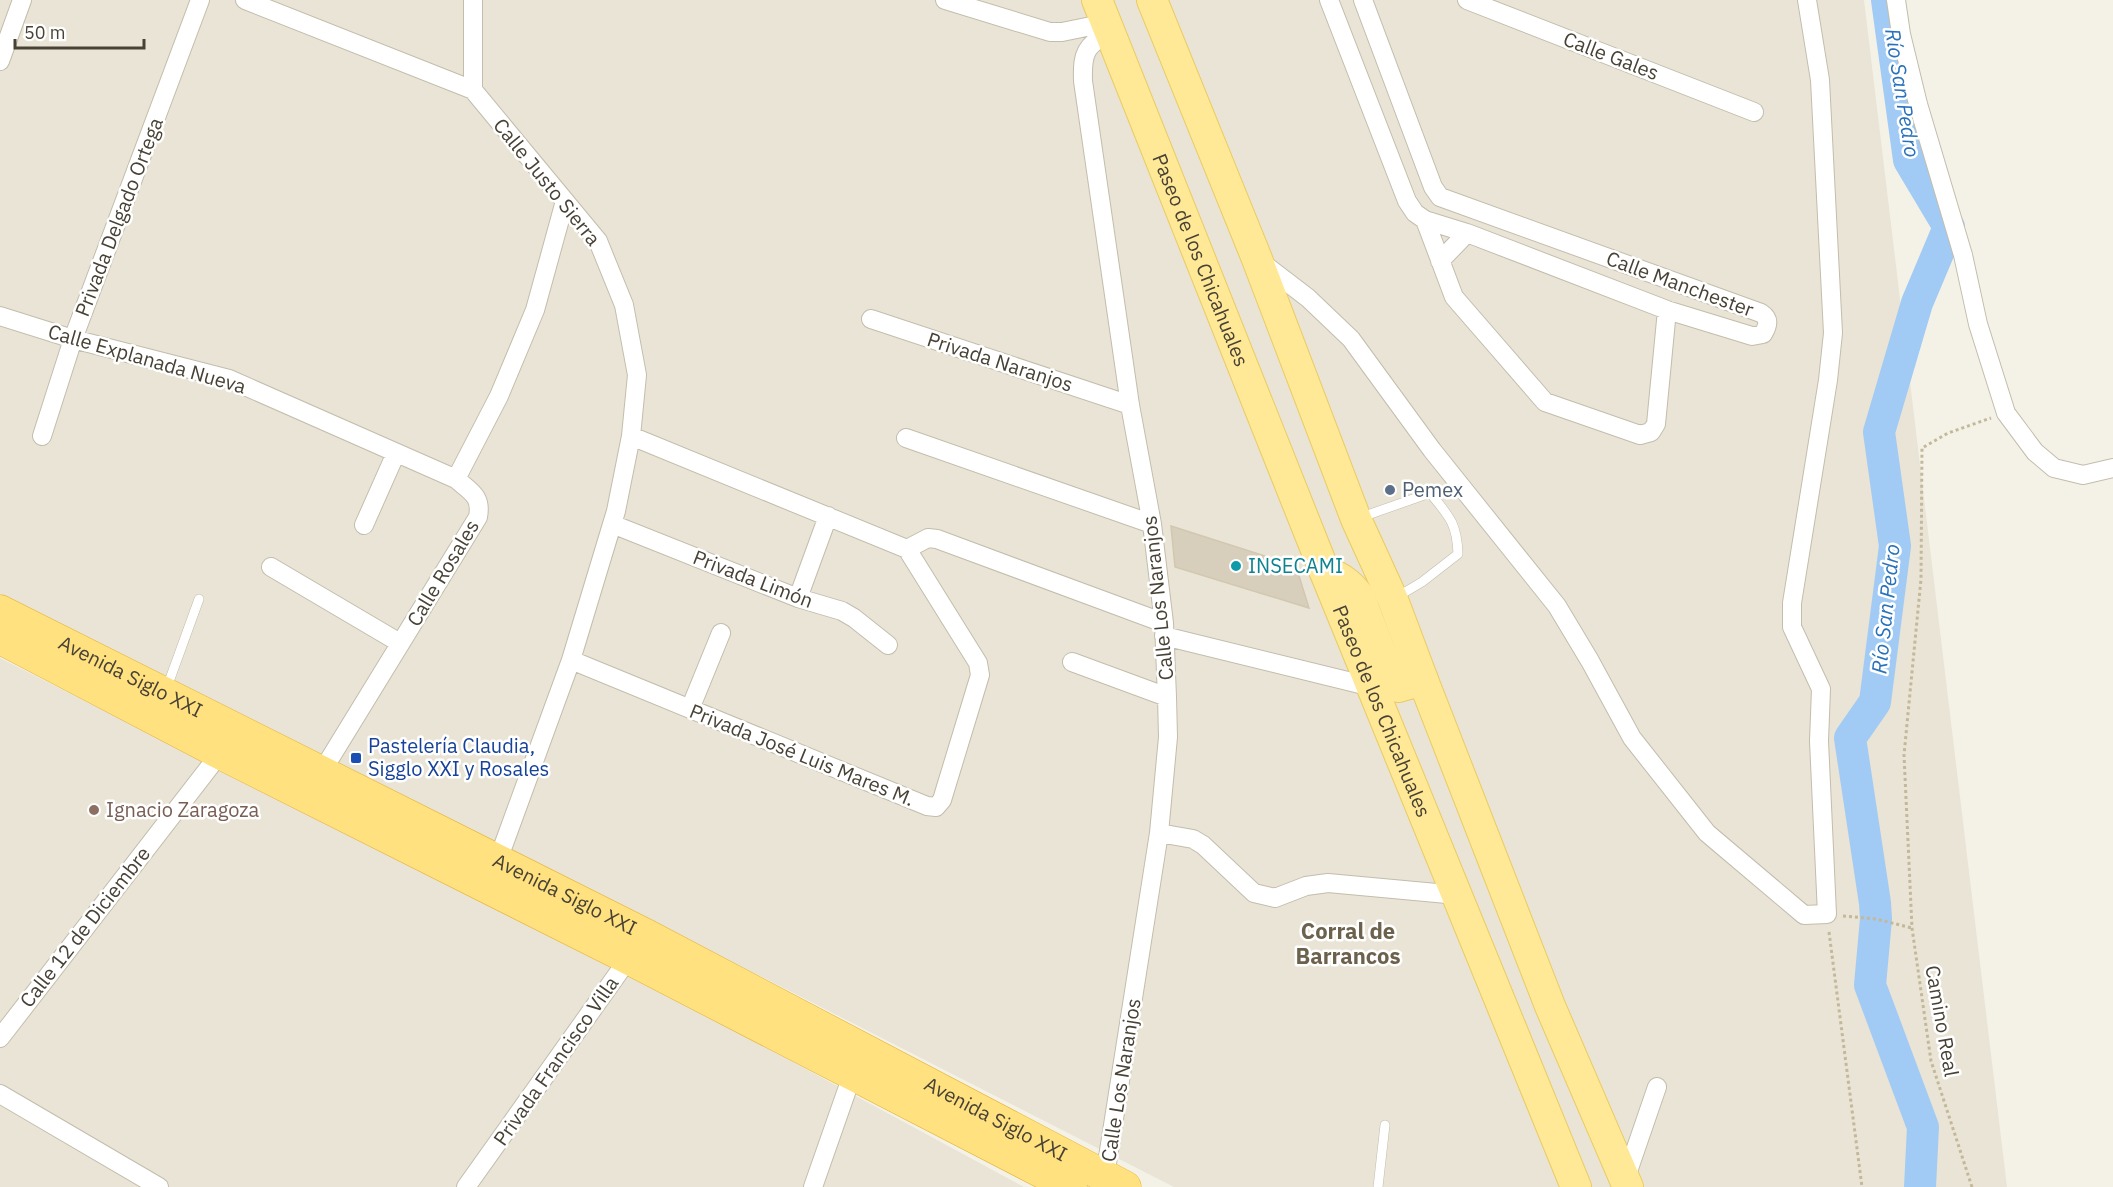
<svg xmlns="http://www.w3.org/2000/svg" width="2113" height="1187" viewBox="0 0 2113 1187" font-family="'IBM Plex Sans',sans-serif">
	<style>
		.residential { fill: #e9e4d5 }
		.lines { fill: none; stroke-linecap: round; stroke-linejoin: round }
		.river { stroke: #a1cbf4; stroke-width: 32 }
		.building { fill: #d7cebc; stroke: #d2c7af; stroke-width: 1.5 }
		.service-casing { stroke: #c3bdac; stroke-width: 10 }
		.minor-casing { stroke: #c3bdac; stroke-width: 20 }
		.primary-casing { stroke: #eacb60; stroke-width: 32 }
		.trunk-casing { stroke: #e5b131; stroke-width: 33 }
		.path { stroke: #c3b89a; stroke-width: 3; stroke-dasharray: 3 3; stroke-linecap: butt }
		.service { stroke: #fff; stroke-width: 9 }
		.minor { stroke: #fff; stroke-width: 18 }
		.primary { stroke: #ffe996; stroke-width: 30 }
		.trunk { stroke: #ffe17f; stroke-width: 32 }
		.service-dot { fill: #5c6f8a; stroke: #fff; stroke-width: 2 }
		.culture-dot { fill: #0f9aa8; stroke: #fff; stroke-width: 2 }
		.transit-dot { fill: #1a4fb4; stroke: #fff; stroke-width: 2 }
		.education-dot { fill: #8d6e63; stroke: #fff; stroke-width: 2 }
		.labels { text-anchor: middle; stroke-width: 5; stroke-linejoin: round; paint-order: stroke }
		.street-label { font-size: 20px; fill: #484236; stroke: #fff }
		.service-label { font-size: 20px; fill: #4e5e75; stroke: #fff; text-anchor: start }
		.culture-label { font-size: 20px; fill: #0d838f; stroke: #fff; text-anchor: start }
		.transit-label { font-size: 20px; fill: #164399; stroke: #fff; text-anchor: start }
		.education-label { font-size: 20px; fill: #785e54; stroke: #fff; text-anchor: start }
		.water-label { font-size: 21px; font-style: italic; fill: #2971ba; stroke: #fff }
		.quarter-label { font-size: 22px; font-weight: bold; fill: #6b614c; stroke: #fff }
	</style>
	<rect width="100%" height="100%" fill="#f4f2e7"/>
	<path class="residential" d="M0,0H1864L2007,1187H1174L768,980L459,827L0,594Z
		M0,658L745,1036L1024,1187H0Z"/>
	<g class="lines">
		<path class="river" d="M1887,0L1909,160L1949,227L1917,303L1879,432L1895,546L1875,702L1850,738L1875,903L1876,919L1870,985L1923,1127L1920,1187"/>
	</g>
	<path class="building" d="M1171,526L1296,566L1309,608L1175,567Z"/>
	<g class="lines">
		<defs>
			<path id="service" d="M1359,518L1430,493C1449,516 1457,523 1458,554L1422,582L1395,598
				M166,690L199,599
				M1378,1187L1385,1125"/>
			<path id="minor" d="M245,0L473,90L598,241L624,305L637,375L631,436L616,511L571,660L498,860
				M945,0L1050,32H1062L1106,23
				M1329,0L1407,201L1415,213L1425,220L1467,233L1667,310L1752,336L1763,334C1768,326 1770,319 1761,313L1440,197L1433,187L1363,0
				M1467,0L1754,112
				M1896,0L1901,34L1918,104L1963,255L1978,324L2006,413L2035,452L2054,468L2083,475L2113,468
				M0,61L22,0
				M473,90V0
				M1425,220L1454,297L1545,402L1640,435L1651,432L1656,424L1667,310
				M1440,261L1467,233
				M1261,262L1308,298L1351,339L1432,450L1557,606L1590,661L1632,738L1707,833L1804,915L1827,914L1819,741L1821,689L1792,627V603L1828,380L1833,333L1820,80L1807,0
				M0,316L73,339L229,379L456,479C471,492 482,496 478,517L321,773
				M871,319L1130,405
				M42,436L73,339L200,0
				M631,436L907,549
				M906,438L1152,524
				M456,479L499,396L535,310L565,201
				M612,524L798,598L842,611L854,618L888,645
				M364,525L396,453
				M907,549L928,538L937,539L1164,623
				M271,567L400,643
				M798,598L828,516
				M1164,636L1372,687
				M571,660L927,806L936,807L942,800L980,675L978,663L907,549
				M1072,662L1167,697
				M690,709L721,633
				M1159,833L1193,839L1203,845L1254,893L1275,898L1306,886L1328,883L1458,895
				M0,1038L225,747
				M0,1094L159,1187
				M1105,1176L1159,833L1168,737L1167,697L1164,623L1152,524L1130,405L1083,81C1082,51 1086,48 1108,31
				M1625,1180L1657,1087
				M466,1187L634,951
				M813,1187L855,1067"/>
			<g id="primary">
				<path id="s1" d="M1097,0L1324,570L1576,1187"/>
				<path d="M1152,0L1257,259L1356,519L1393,600L1423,680L1550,1006L1628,1187"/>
				<path d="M1324,570C1339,577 1349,582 1359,596L1394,686L1398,687L1423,680"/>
			</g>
			<g id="trunk">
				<path id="s2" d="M0,611L646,935L1125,1187"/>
				<path d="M0,638L220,753L628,958L1071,1187"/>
			</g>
		</defs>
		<use href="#service" class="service-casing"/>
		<use href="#minor" class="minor-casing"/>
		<use href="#primary" class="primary-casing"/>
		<use href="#trunk" class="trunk-casing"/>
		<path class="path" d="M1843,916L1876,919L1912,928
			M1829,932L1862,1187
			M1972,1187L1931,1061L1912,928L1904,755L1921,579L1922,448L1948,433L1991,418"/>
		<use href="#service" class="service"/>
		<use href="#minor" class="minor"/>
		<use href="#primary" class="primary"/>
		<use href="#trunk" class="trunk"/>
	</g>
	<circle class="service-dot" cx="1390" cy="490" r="6"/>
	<circle class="culture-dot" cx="1236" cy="566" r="6"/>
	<rect class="transit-dot" x="350" y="752" width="12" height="12" rx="3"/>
	<circle class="education-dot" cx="94" cy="810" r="6"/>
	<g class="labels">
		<g class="street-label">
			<text transform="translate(1611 56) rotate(21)" y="7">Calle Gales</text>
			<text transform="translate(547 182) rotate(51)" y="7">Calle Justo Sierra</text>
			<text transform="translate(119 217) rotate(-69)" y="7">Privada Delgado Ortega</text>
			<text dy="7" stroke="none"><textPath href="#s1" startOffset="280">Paseo de los Chicahuales</textPath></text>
			<text transform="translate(1680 284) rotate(20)" y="7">Calle Manchester</text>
			<text transform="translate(147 359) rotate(16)" y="7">Calle Explanada Nueva</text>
			<text transform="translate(1000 362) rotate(18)" y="7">Privada Naranjos</text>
			<text transform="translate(443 573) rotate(-59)" y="7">Calle Rosales</text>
			<text transform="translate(753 579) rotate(21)" y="7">Privada Limón</text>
			<text transform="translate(1158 598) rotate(-96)" y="7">Calle Los Naranjos</text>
			<text dy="7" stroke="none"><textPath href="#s2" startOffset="146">Avenida Siglo XXI</textPath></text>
			<text dy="7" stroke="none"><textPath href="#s1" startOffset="766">Paseo de los Chicahuales</textPath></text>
			<text transform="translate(802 755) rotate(22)" y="7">Privada José Luis Mares M.</text>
			<text dy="7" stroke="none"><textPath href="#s2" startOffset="632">Avenida Siglo XXI</textPath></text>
			<text transform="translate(85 927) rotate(-52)" y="7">Calle 12 de Diciembre</text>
			<text transform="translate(1942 1021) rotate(80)" y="7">Camino Real</text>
			<text transform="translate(556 1061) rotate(-55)" y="7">Privada Francisco Villa</text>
			<text transform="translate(1121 1080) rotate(-81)" y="7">Calle Los Naranjos</text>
			<text dy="7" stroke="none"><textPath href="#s2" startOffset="1118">Avenida Siglo XXI</textPath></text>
		</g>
		<g class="service-label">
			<text x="1402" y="497">Pemex</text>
		</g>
		<g class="culture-label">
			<text x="1248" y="573">INSECAMI</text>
		</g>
		<g class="transit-label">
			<text x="368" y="753">Pastelería Claudia,<tspan x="368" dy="23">Sigglo XXI y Rosales</tspan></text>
		</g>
		<g class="education-label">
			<text x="106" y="817">Ignacio Zaragoza</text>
		</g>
		<g class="water-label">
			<text transform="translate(1902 93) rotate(81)" y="7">Río San Pedro</text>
			<text transform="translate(1886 609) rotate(-84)" y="7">Río San Pedro</text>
		</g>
		<g class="quarter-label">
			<text x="1348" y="939">Corral de<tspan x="1348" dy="25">Barrancos</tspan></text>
		</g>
	</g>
	<path d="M15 39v9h129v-9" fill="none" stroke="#484236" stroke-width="3"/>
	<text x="24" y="39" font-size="18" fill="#484236" stroke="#ffffff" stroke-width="4.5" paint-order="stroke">50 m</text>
</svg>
